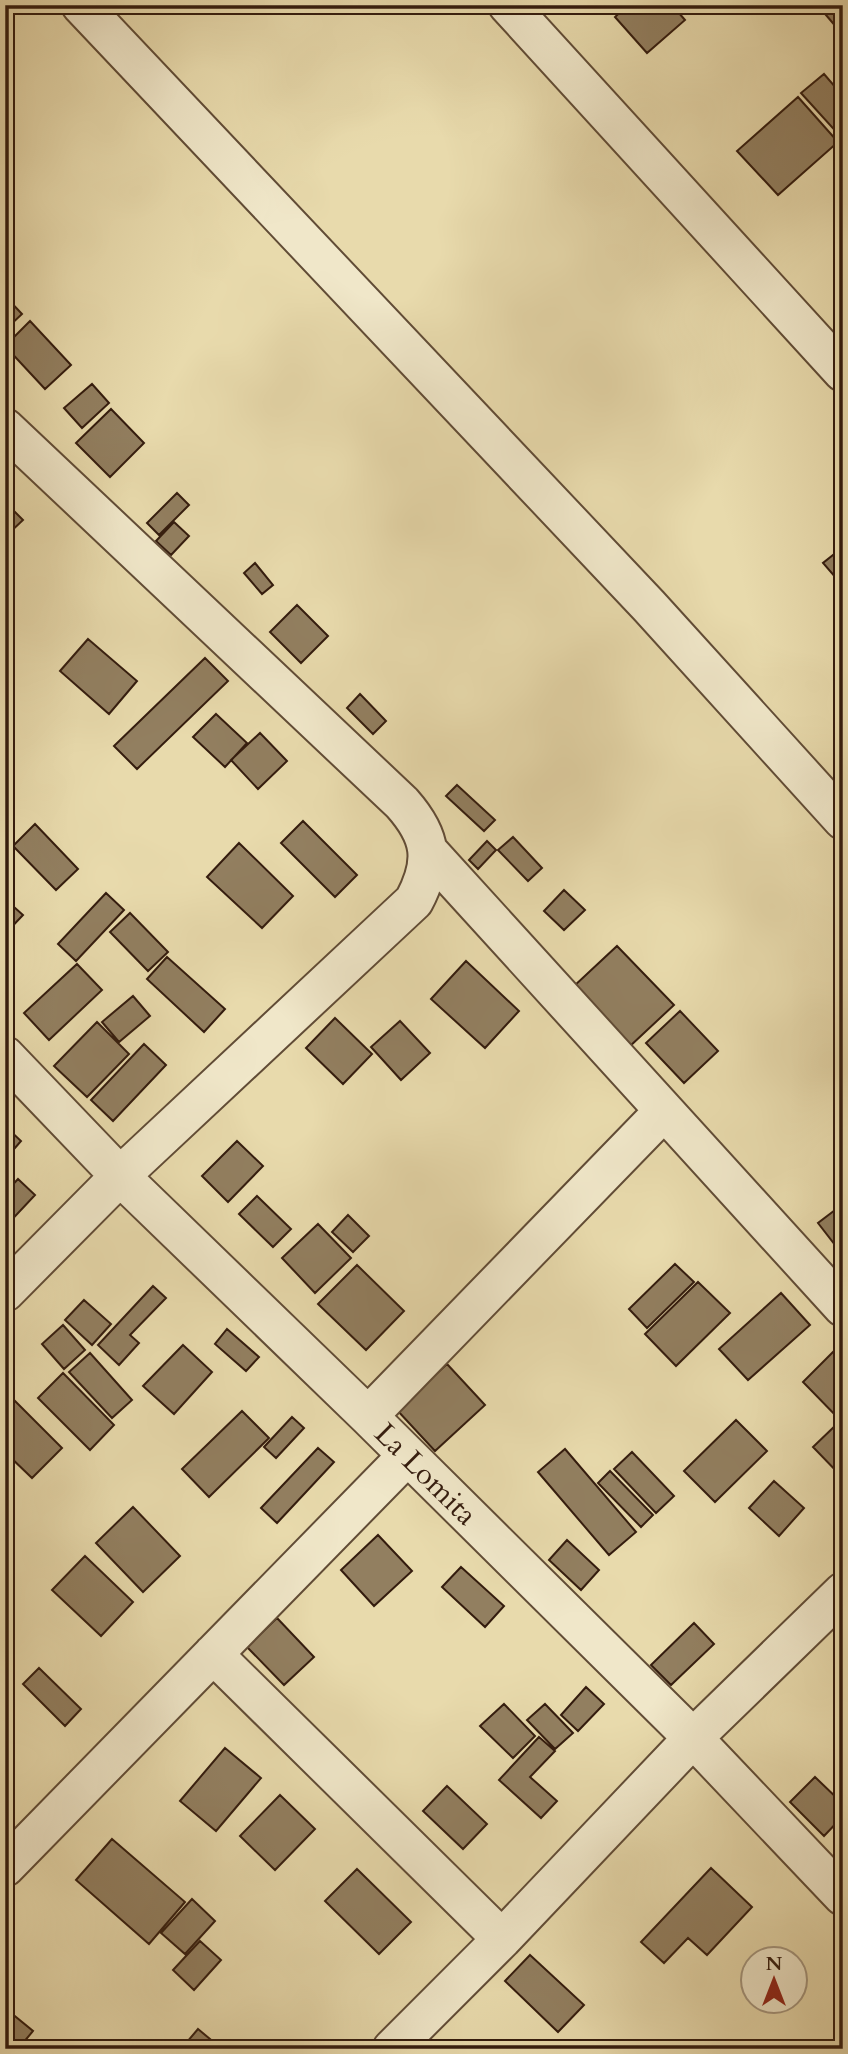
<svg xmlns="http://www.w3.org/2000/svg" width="848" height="2054" viewBox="0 0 848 2054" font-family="Cardo,serif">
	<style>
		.building { fill: #927f60; stroke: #341c0e; stroke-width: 2 }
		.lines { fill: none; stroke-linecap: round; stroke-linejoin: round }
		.minor-casing { stroke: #614c36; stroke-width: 42 }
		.minor { stroke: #f0e7c9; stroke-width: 38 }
		.labels { text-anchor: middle; stroke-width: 7; stroke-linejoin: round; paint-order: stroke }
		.street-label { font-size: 30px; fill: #341c0e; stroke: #f0e7c9 }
	</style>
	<rect width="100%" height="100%" fill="#e8daac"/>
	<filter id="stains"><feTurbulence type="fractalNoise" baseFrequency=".00286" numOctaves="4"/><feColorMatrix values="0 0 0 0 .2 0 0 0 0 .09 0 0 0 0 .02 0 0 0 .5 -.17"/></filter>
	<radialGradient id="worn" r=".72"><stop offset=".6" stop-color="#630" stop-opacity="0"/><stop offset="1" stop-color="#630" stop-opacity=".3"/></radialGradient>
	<path class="building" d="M628,5H672L685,20L647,53L615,17Z
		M838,5H843V35L826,15Z
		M824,74L843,96V134L840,136L801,93Z
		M798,97L838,142L778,195L737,151Z
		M5,296L22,314L5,330Z
		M30,321L71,365L45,389L5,346Z
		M92,384L109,403L82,428L64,408Z
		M111,409L144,443L110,477L76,443Z
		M177,493L189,505L159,535L147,523Z
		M5,502L23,520L5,537Z
		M174,522L189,536L171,555L156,541Z
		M843,547V586L823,563Z
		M255,563L273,585L262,594L244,573Z
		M297,605L328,636L301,663L270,632Z
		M88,639L137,681L109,714L60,671Z
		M205,658L228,681L137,769L114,746Z
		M360,694L386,721L373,734L347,708Z
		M216,714L247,743L225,767L193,737Z
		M260,733L287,761L258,789L231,760Z
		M457,785L495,820L484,831L446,796Z
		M303,821L357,875L335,897L281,843Z
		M35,824L78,869L56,890L13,846Z
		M513,837L542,868L528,881L498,850Z
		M487,841L496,850L478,869L469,860Z
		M239,843L293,896L262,928L207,877Z
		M564,890L585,910L564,930L544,911Z
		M106,893L124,910L76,961L58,944Z
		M5,899L23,915L5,934Z
		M130,913L168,952L148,971L110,932Z
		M617,946L674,1005L629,1047L573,987Z
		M167,957L225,1009L204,1032L147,979Z
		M466,961L519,1011L485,1048L431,999Z
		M77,964L102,990L49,1040L24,1013Z
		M133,996L150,1016L119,1042L102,1022Z
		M680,1011L718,1051L684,1083L646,1043Z
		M335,1018L372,1054L343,1084L306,1048Z
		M400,1021L430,1053L401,1080L371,1047Z
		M97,1022L129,1054L87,1097L54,1066Z
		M144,1044L166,1065L113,1121L91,1100Z
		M5,1126L21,1141L9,1155L5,1152Z
		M237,1141L263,1166L228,1202L202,1176Z
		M18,1179L35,1195L5,1227V1193Z
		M257,1196L291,1229L273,1247L239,1214Z
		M843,1204V1247L839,1250L818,1223Z
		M348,1215L369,1236L353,1252L332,1232Z
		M318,1224L351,1258L315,1293L282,1258Z
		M675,1264L694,1282L647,1328L629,1309Z
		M357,1265L404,1311L366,1350L318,1304Z
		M698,1282L730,1313L676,1366L645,1334Z
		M153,1286L166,1298L130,1335L139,1343L119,1365L98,1345Z
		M781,1293L810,1325L748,1380L719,1349Z
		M84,1300L111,1324L92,1345L65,1320Z
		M63,1325L85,1350L64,1369L42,1344Z
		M227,1329L259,1357L246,1371L215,1344Z
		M183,1345L212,1372L174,1414L143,1386Z
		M838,1347L843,1352V1423L803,1382Z
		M90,1353L132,1400L112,1418L69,1372Z
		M447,1364L485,1405L435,1451L397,1410Z
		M63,1373L114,1425L90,1450L38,1398Z
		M13,1399L62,1448L32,1478L5,1452V1407Z
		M242,1411L269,1438L209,1497L182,1469Z
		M292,1417L304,1428L276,1458L264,1447Z
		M736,1420L767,1451L715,1502L684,1471Z
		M837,1424L843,1430V1478L813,1447Z
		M318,1448L334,1462L277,1523L261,1508Z
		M565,1449L636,1532L609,1555L538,1472Z
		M632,1452L674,1496L656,1513L614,1469Z
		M610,1471L653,1515L641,1527L598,1483Z
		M774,1481L804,1508L779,1536L749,1508Z
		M133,1507L180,1556L143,1592L96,1543Z
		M378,1535L412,1571L374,1606L341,1570Z
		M567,1540L599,1570L581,1590L549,1560Z
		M85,1556L133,1602L101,1636L52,1590Z
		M461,1567L504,1606L485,1627L442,1587Z
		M277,1618L314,1657L284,1685L247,1647Z
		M694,1623L714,1644L671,1685L651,1665Z
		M39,1668L81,1709L65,1726L23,1684Z
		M586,1687L604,1704L578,1731L561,1715Z
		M504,1704L535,1736L513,1758L480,1726Z
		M545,1704L573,1733L555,1749L527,1720Z
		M539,1737L555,1751L530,1777L557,1801L541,1818L499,1780Z
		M225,1748L261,1778L216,1831L180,1801Z
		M815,1777L843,1804V1816L824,1836L790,1802Z
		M447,1786L487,1824L463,1849L423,1811Z
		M280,1795L315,1829L275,1870L240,1836Z
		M112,1839L185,1902L149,1944L76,1880Z
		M711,1868L752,1907L707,1955L688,1938L664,1963L641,1942Z
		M357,1869L411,1922L379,1954L325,1901Z
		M192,1899L215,1921L185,1954L161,1933Z
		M200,1941L221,1960L194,1990L173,1970Z
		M530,1955L584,2005L558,2032L505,1981Z
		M5,2008L33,2031L18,2049H5Z
		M198,2029L222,2049H181Z"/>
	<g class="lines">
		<defs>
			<path id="minor" d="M81,5L649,606L843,820
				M508,5L843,372
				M5,428L402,803C432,837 435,861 414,901L120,1176L5,1292
				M428,851L843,1307
				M5,1056L120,1176L368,1416L693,1738L843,1896
				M368,1416L664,1111
				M213,1654L502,1939
				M5,1867L407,1456
				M392,2049L502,1939L693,1738L843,1592"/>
		</defs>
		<use href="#minor" class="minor-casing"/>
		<use href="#minor" class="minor"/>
	</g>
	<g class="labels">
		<g class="street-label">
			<text transform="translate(426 1474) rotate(45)" y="10">La Lomita</text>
		</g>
	</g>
	<rect width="848" height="2054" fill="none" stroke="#e8daac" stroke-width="28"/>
	<rect x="7" y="7" width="834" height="2040" fill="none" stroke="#341c0e" stroke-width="3.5"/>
	<rect x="14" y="14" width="820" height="2026" fill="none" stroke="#341c0e" stroke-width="2"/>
	<g transform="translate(774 1980)"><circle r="33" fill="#f0e7c9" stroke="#a5967e" stroke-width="2"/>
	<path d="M0-5L12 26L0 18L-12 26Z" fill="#8f2418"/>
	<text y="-10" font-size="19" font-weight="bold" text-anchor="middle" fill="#341c0e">N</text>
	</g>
	<rect width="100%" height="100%" filter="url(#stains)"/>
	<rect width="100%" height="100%" fill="url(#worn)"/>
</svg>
